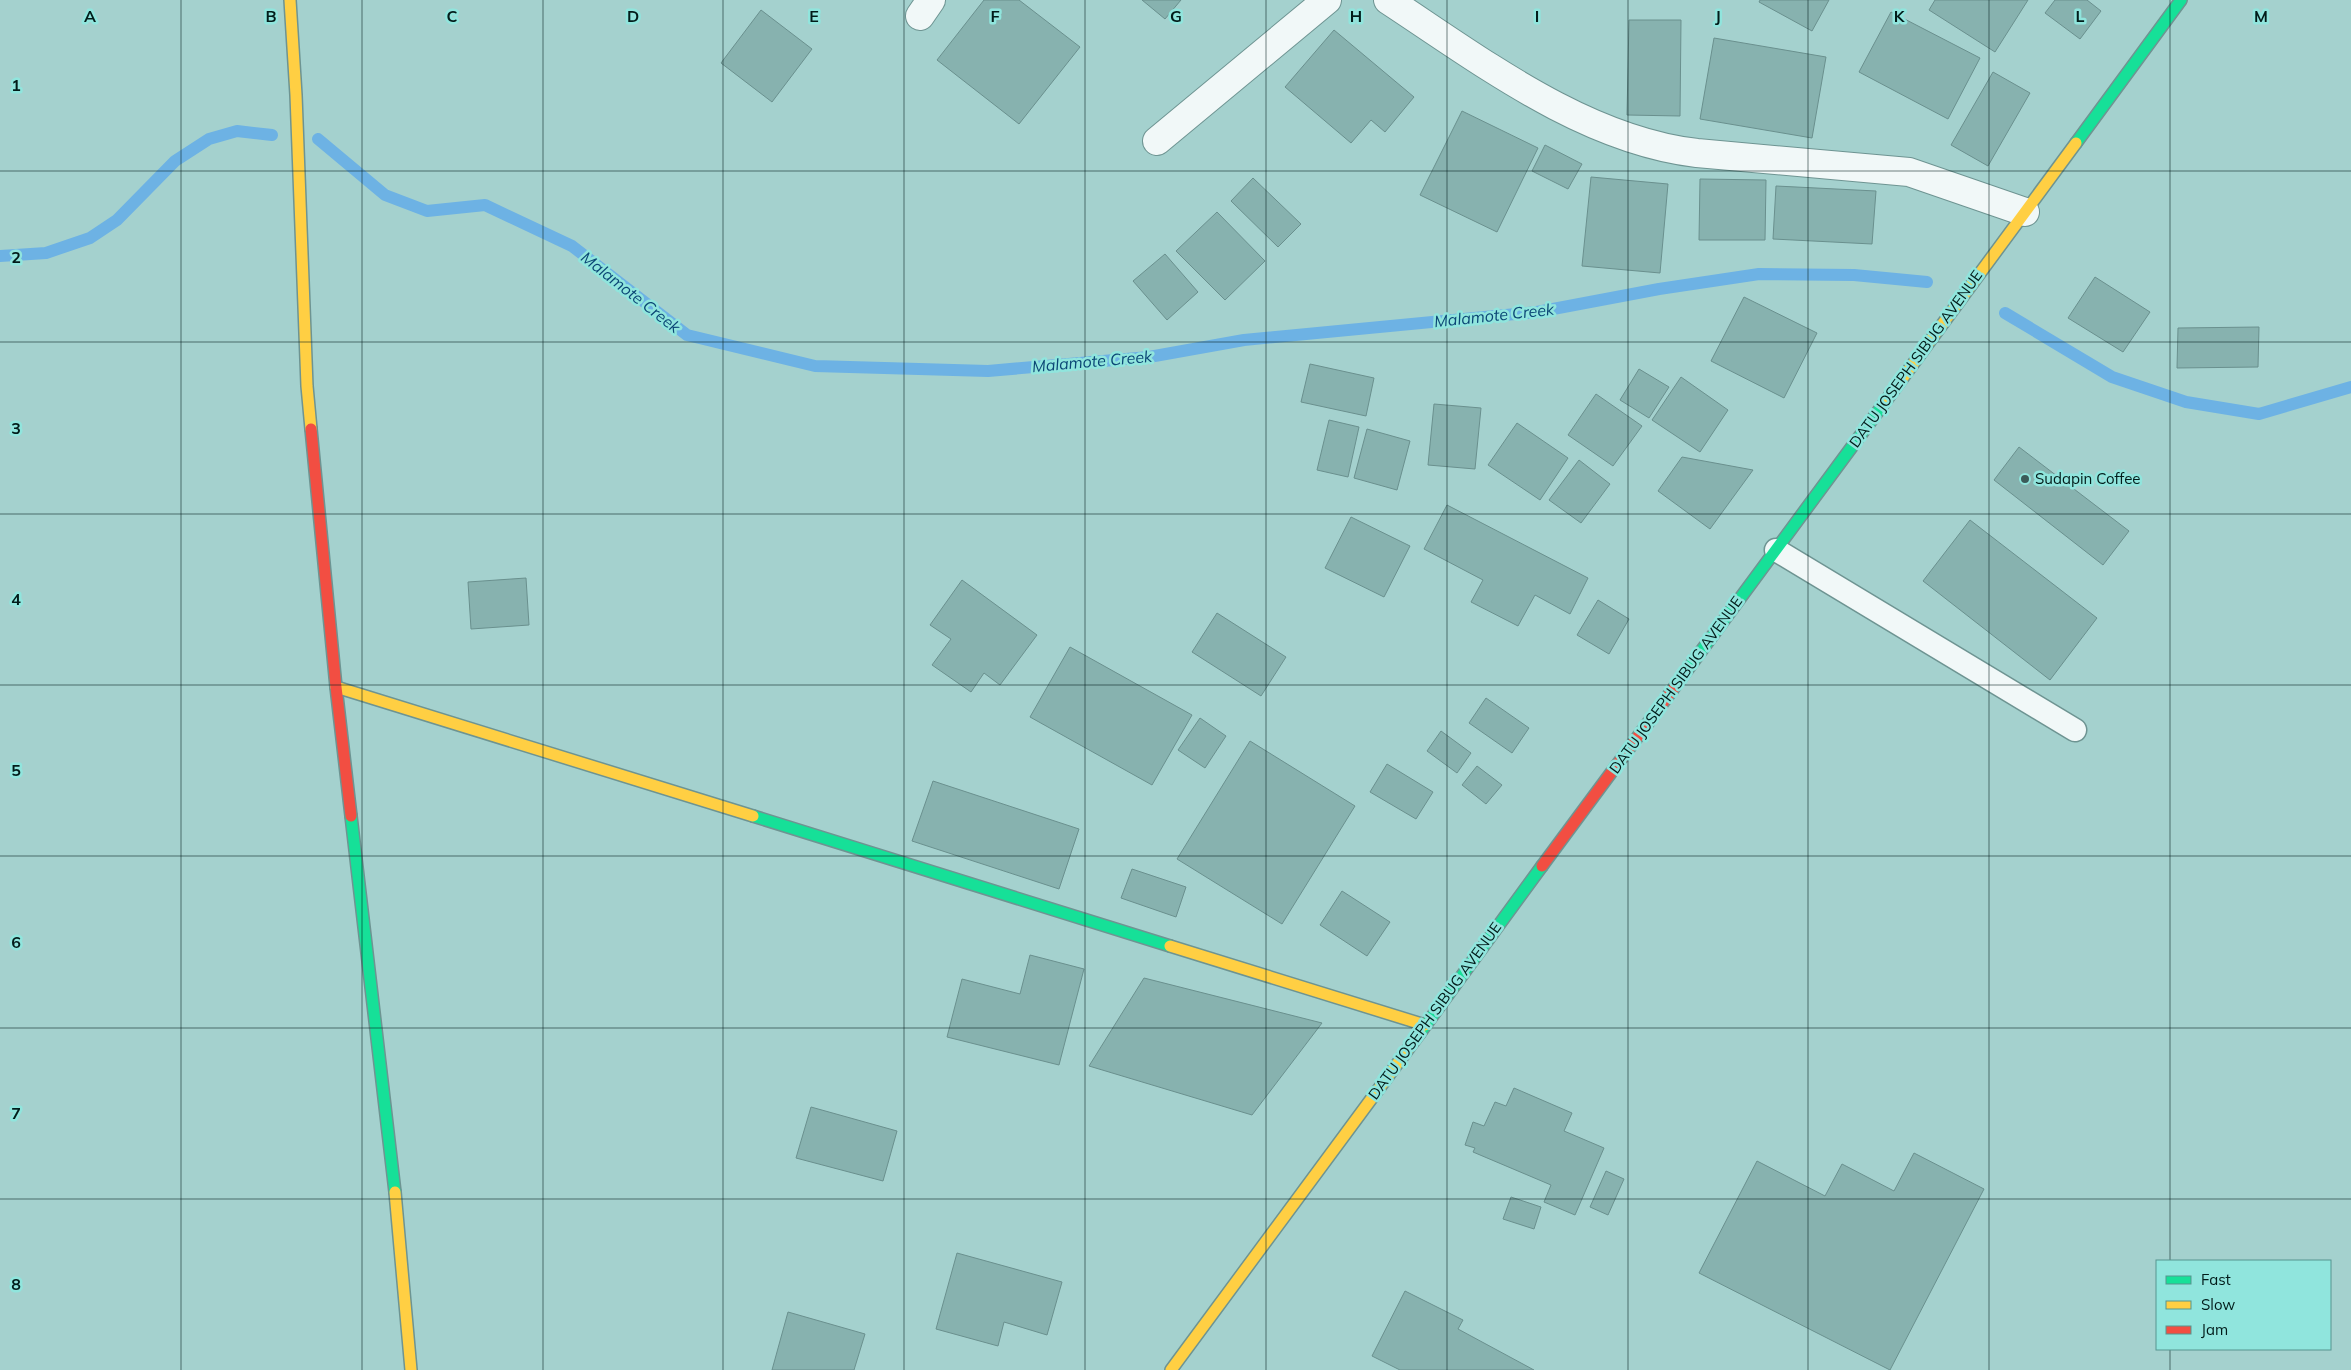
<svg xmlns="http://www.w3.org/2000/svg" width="2351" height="1370" viewBox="0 0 2351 1370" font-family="Mulish,sans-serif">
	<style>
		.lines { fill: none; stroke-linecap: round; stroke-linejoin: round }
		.stream { stroke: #6db2e4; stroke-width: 12 }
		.building { fill: #87b2af; stroke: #6a908e }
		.lane-casing { stroke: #6e9492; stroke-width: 25 }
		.street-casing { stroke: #6e9492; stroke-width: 30 }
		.fast-casing { stroke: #6e9492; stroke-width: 14 }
		.slow-casing { stroke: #6e9492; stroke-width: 14 }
		.jam-casing { stroke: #6e9492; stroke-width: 14 }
		.lane { stroke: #f1f8f8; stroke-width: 22 }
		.street { stroke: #f1f8f8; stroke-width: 28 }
		.fast { stroke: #16e098; stroke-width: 11 }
		.slow { stroke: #ffcf43; stroke-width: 11 }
		.jam { stroke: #f24e42; stroke-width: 11 }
		.grid { fill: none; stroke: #021c1a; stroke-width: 1; stroke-opacity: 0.55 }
		.poi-dot { fill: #3b5b59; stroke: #90e5dd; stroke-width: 2 }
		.labels { text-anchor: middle; stroke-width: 5; stroke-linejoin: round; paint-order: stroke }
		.street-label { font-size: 15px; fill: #021c1a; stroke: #90e5dd }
		.poi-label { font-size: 15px; fill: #021c1a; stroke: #90e5dd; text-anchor: start }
		.water-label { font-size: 16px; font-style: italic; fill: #0b4675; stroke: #90e5dd }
		.grid-label { font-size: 16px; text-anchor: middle; font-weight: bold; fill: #021c1a; stroke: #90e5dd; stroke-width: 5; stroke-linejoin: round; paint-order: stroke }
	</style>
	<rect width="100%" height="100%" fill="#a4d1ce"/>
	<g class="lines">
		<path class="stream" d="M318,139L385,195L427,211L485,205L572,246L687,335L815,366L988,371L1149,357L1244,340L1537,312L1659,289L1759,274L1854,275L1927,282
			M0,256L46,253L90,238L117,220L175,161L209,139L237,131L272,135
			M2005,313L2112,377L2186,402L2259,414L2351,387"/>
	</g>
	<path class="building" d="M984,0H1019L1080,47L1019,124L937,60Z
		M1142,0H1181L1165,19Z
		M1760,0H1829L1812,31L1759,2Z
		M1935,0H2028L1995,52L1929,10Z
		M2055,0H2087L2101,11L2080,39L2045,13Z
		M761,10L812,49L772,102L721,63Z
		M1891,12L1980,58L1948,119L1859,72Z
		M1629,20H1681L1680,116L1627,115Z
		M1334,30L1414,97L1385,132L1371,120L1351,143L1285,87Z
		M1714,38L1826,57L1812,138L1700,119Z
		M1993,72L2030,93L1988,166L1951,145Z
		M1462,111L1538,148L1497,232L1420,195Z
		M1545,145L1582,164L1568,189L1532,171Z
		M1591,177L1668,184L1660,273L1582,266Z
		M1253,178L1301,224L1278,247L1231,201Z
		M1700,179L1766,180L1765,240H1699Z
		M1776,186L1876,191L1872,244L1773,239Z
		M1217,212L1265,261L1225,300L1176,251Z
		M1165,254L1198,292L1167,320L1133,281Z
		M2095,277L2150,312L2123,352L2068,318Z
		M1744,297L1817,333L1784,398L1711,361Z
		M2259,327L2258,367L2177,368L2178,328Z
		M1310,364L1374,378L1366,416L1301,402Z
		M1639,369L1669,387L1649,418L1620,400Z
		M1681,377L1728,410L1700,452L1652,420Z
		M1596,394L1642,426L1613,466L1568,435Z
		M1434,404L1481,408L1475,469L1428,465Z
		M1329,420L1359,427L1348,477L1317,470Z
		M1517,423L1568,458L1540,500L1488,465Z
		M1367,429L1410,441L1397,490L1354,478Z
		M2019,447L2129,531L2103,565L1994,480Z
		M1682,457L1753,470L1710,529L1658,491Z
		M1579,460L1610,484L1581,523L1549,500Z
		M1447,505L1588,578L1570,614L1535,595L1518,626L1471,602L1483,580L1424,549Z
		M1351,517L1410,546L1384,597L1325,568Z
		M1970,520L2097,618L2050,680L1923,581Z
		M526,578L529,625L471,629L468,582Z
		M962,580L1037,635L1000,685L984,673L971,692L932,665L951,639L930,625Z
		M1598,600L1629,619L1609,654L1577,635Z
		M1217,613L1286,657L1261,696L1192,652Z
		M1070,647L1192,715L1152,785L1030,717Z
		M1486,698L1529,728L1512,753L1469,723Z
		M1200,718L1226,736L1205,768L1178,750Z
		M1441,731L1471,753L1457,773L1427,751Z
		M1250,741L1355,806L1282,924L1177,859Z
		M1387,764L1433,792L1416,819L1370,792Z
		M1477,766L1502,785L1486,804L1462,785Z
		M933,781L1079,829L1059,889L912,841Z
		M1132,869L1186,887L1176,917L1121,898Z
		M1342,891L1390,922L1367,956L1320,925Z
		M1030,955L1084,969L1059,1065L947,1037L962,979L1020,994Z
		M1144,978L1322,1023L1252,1115L1089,1066Z
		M1514,1088L1572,1113L1564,1131L1604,1148L1575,1215L1544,1202L1551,1185L1473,1152L1475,1148L1465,1145L1473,1122L1484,1126L1495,1102L1506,1106Z
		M811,1107L897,1131L883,1181L796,1158Z
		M1914,1153L1984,1189L1890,1370L1699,1273L1757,1161L1825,1196L1842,1164L1894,1191Z
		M1606,1171L1624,1179L1608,1215L1590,1207Z
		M1511,1197L1541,1207L1534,1229L1503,1219Z
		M957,1253L1062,1282L1047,1335L1004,1322L998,1346L936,1329Z
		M1405,1291L1463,1320L1458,1329L1534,1370H1400L1372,1356Z
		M788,1312L865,1334L854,1370H772Z"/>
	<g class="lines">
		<defs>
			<path id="lane" d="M1776,550L2075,730"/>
			<path id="street" d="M1388,0C1481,61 1584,140 1697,153L1909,172L2025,212
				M920,16L931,0
				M1157,141L1327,0"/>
			<path id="fast" d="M2076,143L2181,0
				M1682,677L1885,402
				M351,816L395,1192
				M753,816L1170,946
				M1420,1033L1542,866"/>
			<path id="slow" d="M290,0L296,95L307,386L311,429
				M1885,402L2076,143
				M336,687L753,816
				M1170,946L1425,1025
				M395,1192L411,1370
				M1171,1370L1420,1033"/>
			<path id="jam" d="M311,429L336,687L351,816
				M1542,866L1682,677"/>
		</defs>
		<use href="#lane" class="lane-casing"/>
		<use href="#street" class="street-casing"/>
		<use href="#fast" class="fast-casing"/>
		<use href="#slow" class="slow-casing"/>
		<use href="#jam" class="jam-casing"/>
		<use href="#lane" class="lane"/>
		<use href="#street" class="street"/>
		<use href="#fast" class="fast"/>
		<use href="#slow" class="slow"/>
		<use href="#jam" class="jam"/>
	</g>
	<path class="grid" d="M181,0V1370M362,0V1370M543,0V1370M723,0V1370M904,0V1370M1085,0V1370M1266,0V1370M1447,0V1370M1628,0V1370M1808,0V1370M1989,0V1370M2170,0V1261M0,171H2351M0,342H2351M0,514H2351M0,685H2351M0,856H2351M0,1028H2351M0,1199H2351M2170,1349V1370"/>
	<circle class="poi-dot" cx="2025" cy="479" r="5"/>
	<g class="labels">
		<g class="street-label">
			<text transform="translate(1916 359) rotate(-54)" y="5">DATU JOSEPH SIBUG AVENUE</text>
			<text transform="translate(1676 685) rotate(-54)" y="5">DATU JOSEPH SIBUG AVENUE</text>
			<text transform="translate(1435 1011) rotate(-54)" y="5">DATU JOSEPH SIBUG AVENUE</text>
		</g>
		<g class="poi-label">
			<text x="2035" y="484">Sudapin Coffee</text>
		</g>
		<g class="water-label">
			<text transform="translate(631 292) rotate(38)" y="6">Malamote Creek</text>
			<text transform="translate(1494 315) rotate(-6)" y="6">Malamote Creek</text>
			<text transform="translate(1092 361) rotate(-5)" y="6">Malamote Creek</text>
		</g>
	</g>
	<g class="grid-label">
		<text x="90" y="22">A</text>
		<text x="271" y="22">B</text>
		<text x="452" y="22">C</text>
		<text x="633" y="22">D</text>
		<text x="814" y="22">E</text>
		<text x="995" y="22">F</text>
		<text x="1176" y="22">G</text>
		<text x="1356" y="22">H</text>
		<text x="1537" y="22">I</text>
		<text x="1718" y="22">J</text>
		<text x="1899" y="22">K</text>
		<text x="2080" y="22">L</text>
		<text x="2261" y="22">M</text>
		<text x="16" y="91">1</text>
		<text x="16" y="263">2</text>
		<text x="16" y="434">3</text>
		<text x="16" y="605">4</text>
		<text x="16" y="776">5</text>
		<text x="16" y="948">6</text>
		<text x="16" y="1119">7</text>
		<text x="16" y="1290">8</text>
	</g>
	<rect x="2156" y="1260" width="175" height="90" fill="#90e5dd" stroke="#57958f"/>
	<rect x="2166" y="1276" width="25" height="8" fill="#16e098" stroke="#57958f"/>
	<text x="2201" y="1285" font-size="15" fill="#021c1a">Fast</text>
	<rect x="2166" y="1301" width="25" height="8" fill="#ffcf43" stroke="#57958f"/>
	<text x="2201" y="1310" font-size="15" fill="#021c1a">Slow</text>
	<rect x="2166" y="1326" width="25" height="8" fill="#f24e42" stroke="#57958f"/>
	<text x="2201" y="1335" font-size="15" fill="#021c1a">Jam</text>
</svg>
